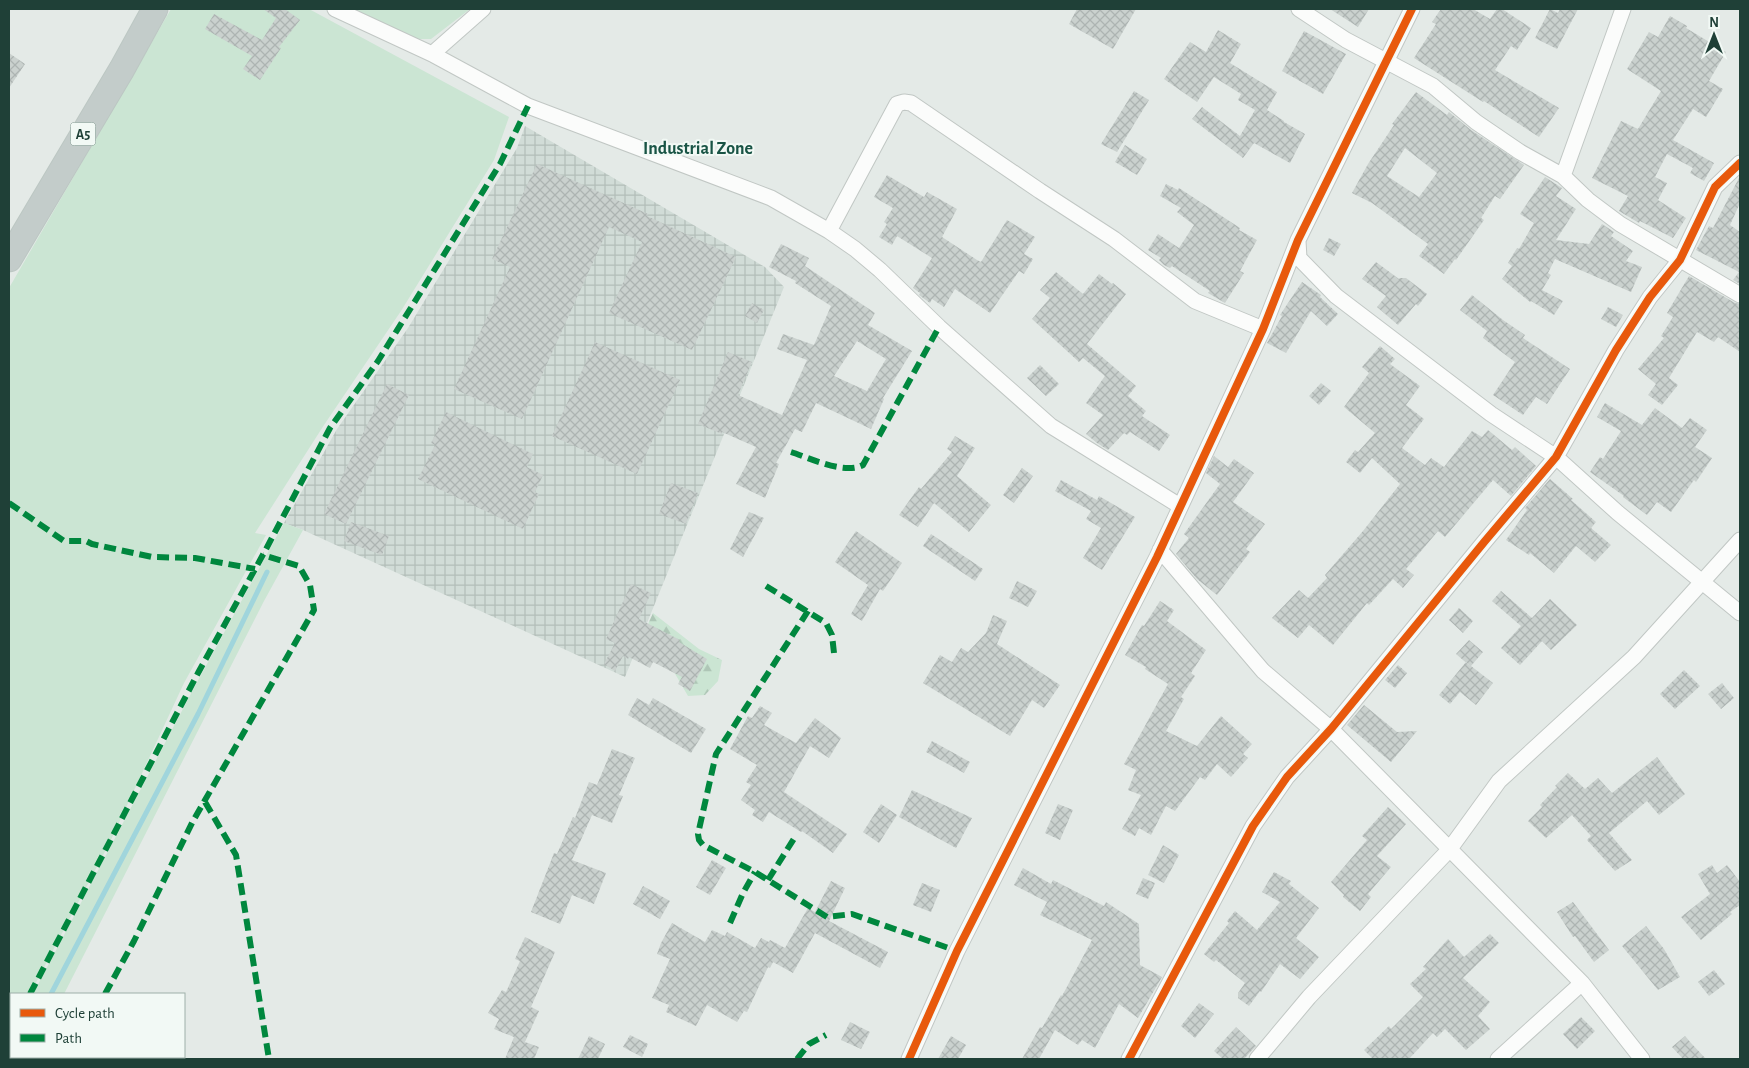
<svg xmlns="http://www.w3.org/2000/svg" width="1749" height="1068" viewBox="0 0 1749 1068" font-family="'Alegreya Sans',sans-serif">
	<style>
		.industrial { fill: url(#industrial-grid) }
		.grass { fill: #cbe5d3 }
		.forest { fill: url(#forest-firs) }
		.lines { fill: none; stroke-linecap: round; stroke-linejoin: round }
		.stream { stroke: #a0d5dc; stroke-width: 5 }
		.building { fill: url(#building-cross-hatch); fill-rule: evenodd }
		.minor-casing { stroke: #c1c7c4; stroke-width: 17 }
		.trunk-casing { stroke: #bcc7c3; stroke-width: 27 }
		.minor { stroke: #fbfcfb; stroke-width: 15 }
		.trunk { stroke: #c3ccca; stroke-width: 25 }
		.quiet { stroke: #00873e; stroke-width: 6; stroke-dasharray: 12 6; stroke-linecap: butt }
		.cycleway-casing { stroke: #f2f9f5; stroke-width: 11 }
		.cycleway { stroke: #e8590c; stroke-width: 8 }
		.labels { text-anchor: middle; stroke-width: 4; stroke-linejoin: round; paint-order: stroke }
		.shield { fill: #f2f9f5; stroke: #5e7870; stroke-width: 1 }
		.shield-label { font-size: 14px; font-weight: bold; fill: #1f4037 }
		.quarter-label { font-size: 18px; font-weight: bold; fill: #195445; stroke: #f2f9f5 }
	</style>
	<defs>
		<pattern id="industrial-grid" width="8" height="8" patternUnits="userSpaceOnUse" patternTransform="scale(1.25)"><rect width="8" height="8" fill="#d1dcd7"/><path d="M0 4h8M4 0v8" fill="none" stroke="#b3beb9"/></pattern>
		<pattern id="forest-firs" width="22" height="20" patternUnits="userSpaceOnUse" patternTransform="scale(1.25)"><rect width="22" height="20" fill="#cbe5d3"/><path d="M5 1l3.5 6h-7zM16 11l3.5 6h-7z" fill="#aec6b6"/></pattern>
		<pattern id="building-cross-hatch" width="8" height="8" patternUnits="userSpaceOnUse" patternTransform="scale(1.25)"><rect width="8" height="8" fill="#cad1ce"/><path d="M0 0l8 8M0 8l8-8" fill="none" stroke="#adb4b2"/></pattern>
	</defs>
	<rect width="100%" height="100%" fill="#e4eae7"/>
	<path class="industrial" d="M525,126L765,267L784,287L625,677L303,530L284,523L337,429L408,328L517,148Z"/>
	<path class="grass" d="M171,9H309L509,117L494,160L401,311L324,425L255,533L266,535L184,683L110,842L30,994H11V1029L9,1034V288Z
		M349,9H470L431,39H411Z
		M284,523L303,530L264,601L64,994H33L195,686Z"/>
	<path class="forest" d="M653,613L699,649L722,660L718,681L705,695L688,696L674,672L636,651Z"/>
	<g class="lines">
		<path class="stream" d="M51,994L198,714L267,572
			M15,1059L17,1057"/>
	</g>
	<path class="building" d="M263,9H285L300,20L279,47L281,48L260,80L243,69L252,56L205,29L214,14L262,40L276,18Z
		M1077,9H1136L1113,49L1069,24Z
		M1330,9H1369L1358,27Z
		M1441,9H1473L1490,19L1497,9H1502L1531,28L1517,50L1511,46L1495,70L1559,108L1539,137L1484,101L1483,102L1414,58L1436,24L1432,22Z
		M1550,9L1558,13L1560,9H1578L1557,49L1535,38Z
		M1670,16L1687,26L1686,28L1726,52L1709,81L1723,89L1706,117L1693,109L1673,140L1714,163L1704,181L1690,173L1693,168L1667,154L1655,177L1667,183L1658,200L1686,218L1673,238L1640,221L1639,223L1619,211L1628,196L1592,178L1621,121L1638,129L1661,91L1627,69L1649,32L1658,37Z
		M1218,30L1241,44L1230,63L1277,92L1267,110L1284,121V122L1305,134L1290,163L1254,143L1243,158L1192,119L1202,107L1240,136L1255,110L1238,100L1241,94L1214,77L1197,102L1164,79L1190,42L1206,52Z
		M1304,31L1346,54L1323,94L1282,71Z
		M9,53L25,64L9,88Z
		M1134,91L1149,100L1117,152L1101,144Z
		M1416,92L1447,115L1449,112L1471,130L1524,165L1500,199L1495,196L1481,218L1484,220L1456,260L1455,259L1444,274L1419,256L1428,244L1372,203L1352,193L1368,164L1394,125L1392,124ZM1405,148L1437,173L1419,197L1387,176Z
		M1125,145L1147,159L1137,175L1115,162Z
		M537,164L648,214L647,216L736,257L692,350L609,313L642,242L609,227L522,419L454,389L510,267L492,259Z
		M887,175L924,197L927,192L957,209L942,237L977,260L981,262L1007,220L1035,237L1024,254L1033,259L1024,274L1019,271L990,313L955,289L944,307L932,299L930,303L919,295L920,293L913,288L932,258L897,236L892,245L879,237L887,224L884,222L893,208L874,197Z
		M1740,176V203L1730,225L1740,232V284L1733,280L1739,272L1696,250L1709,226L1713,228Z
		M1545,177L1562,188L1556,196L1576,209L1556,240L1589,244L1602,224L1614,232L1611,236L1633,251L1626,261L1642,267L1631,292L1555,259L1548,273L1551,275L1542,290L1563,301L1554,315L1531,301L1530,302L1502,279L1512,266L1508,263L1517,248L1519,249L1534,223L1520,214Z
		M1166,184L1178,190L1179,188L1240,228L1239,230L1257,240L1240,271L1244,273L1225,303L1208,293L1210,291L1172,266L1170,268L1164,265L1159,260L1161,258L1148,250L1158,234L1179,248L1194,225L1177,212L1181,208L1160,196Z
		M1329,238L1341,244L1334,256L1323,250Z
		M781,244L809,258L805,266L875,313L868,325L912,351L883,398L884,399L871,429L816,403L802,432L795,429L776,463L779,464L765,498L736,484L756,447L722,432V434L698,424L728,352L752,362L738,395L782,415L807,360L777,349L783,334L814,345L831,306L795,283L796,281L769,267ZM857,341L886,359L867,391L834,376Z
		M1376,262L1399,279L1400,278H1406L1427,294L1418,306L1416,304L1398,325L1377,307L1386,296L1362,279Z
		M1056,272L1083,294L1099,274L1112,284L1113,283L1126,294L1087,344L1136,386L1128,396L1146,411L1142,416L1170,435L1159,451L1130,432L1127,435L1124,433L1108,450L1097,443L1086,434L1103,415L1086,403L1105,376L1083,358L1079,362L1032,319L1050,298L1040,290Z
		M1689,276L1735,303L1740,304V352L1718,337L1714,342L1697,332L1669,378L1678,385L1662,405L1648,395L1656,384L1638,369L1664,338L1661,336L1673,317L1667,313Z
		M1302,282L1321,295L1320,297L1338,314L1327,326L1311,311L1286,353L1267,343L1282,316L1280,315Z
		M1472,295L1503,320L1525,335L1523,338L1570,369L1547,404L1536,397L1523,415L1493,395L1515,362L1483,338L1487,331L1460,310Z
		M752,303L764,310L757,323L745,316Z
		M1608,307L1623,315L1616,327L1601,319Z
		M595,342L680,380L637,474L552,436Z
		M1380,346L1395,359L1390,364L1420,386L1406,405L1424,419L1402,448L1425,465L1431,458L1444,467L1472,431L1482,437L1488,430L1512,450L1515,447L1536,466L1511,496L1493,480L1445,537L1438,531L1406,569L1414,575L1403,588L1393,579L1369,605L1367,603L1333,645L1309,625L1298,638L1272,618L1299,590L1308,598L1327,578L1325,575L1363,531L1400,484L1372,458L1360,473L1346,462L1355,450L1358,452L1375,433L1344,407L1369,373L1362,367Z
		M1040,365L1059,384L1046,396L1027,378Z
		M1321,383L1331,391L1319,405L1309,396Z
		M387,384L409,395L346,524L324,514Z
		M1605,403L1642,425L1655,408L1682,428L1690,418L1707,430L1695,447L1712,458L1696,482L1694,480L1671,512L1657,502L1647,515L1623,497L1624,496L1590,472L1600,457L1603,459L1621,431L1597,417Z
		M446,412L533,454L527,467L543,475L535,492L539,494L523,529L418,479L435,445L431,443Z
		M955,436L975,448L957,476L991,505L969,532L934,503L918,527L899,515L919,487L921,489L952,452L947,449Z
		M1214,456L1228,467L1234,459L1254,473L1233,502L1265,524L1246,549L1250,552L1217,595L1197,579L1176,554L1189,538L1184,534L1220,484L1206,473Z
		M1022,468L1033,476L1014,503L1003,495Z
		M1550,479L1573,499L1571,500L1596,522L1591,528L1611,545L1595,562L1576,546L1554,573L1530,553L1529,555L1506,540L1527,510L1525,508Z
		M1061,480L1097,500L1099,496L1135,517L1102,570L1083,558L1101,528L1086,519L1091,511L1055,491Z
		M671,483L698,493L686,524L659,514Z
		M749,512L764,518L743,557L730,549Z
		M351,522L389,536L382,555L344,541Z
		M856,531L902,563L883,591L880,589L862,621L851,614L868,585L835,562Z
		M931,534L983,569L975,581L923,546Z
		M1017,581L1037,591L1028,607L1009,598Z
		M631,584L651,593L639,619L680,640L679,642L707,659L690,691L678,684L682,677L653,662L650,668L629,657L628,659L623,656L615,671L604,664L615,643L606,639Z
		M1501,591L1532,618L1550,599L1577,625L1551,650L1542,641L1520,665L1501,648L1521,626L1492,601Z
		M1160,601L1174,610L1167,621L1206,650L1191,673L1195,676L1181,697L1184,699L1166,731L1197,746L1221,716L1252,744L1243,754L1248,758L1231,777L1217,764L1205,780L1200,777L1175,811L1166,806L1151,835L1139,828L1135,836L1122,829L1141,795L1128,790L1136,770L1124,764L1168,684L1145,669L1146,667L1125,655L1142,625L1144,626Z
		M1459,608L1473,621L1463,633L1449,620Z
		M993,615L1007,621L997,644L1060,685L1044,708L1032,700L1010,736L923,683L940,655L952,662L961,648L968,652L986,633Z
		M1469,640L1483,652L1471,666L1493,683L1476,705L1460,692L1450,704L1439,695L1466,662L1470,666L1456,654Z
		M1398,665L1407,673L1395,688L1385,680Z
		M1684,670L1700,686L1675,709L1660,694Z
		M1722,683L1734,698L1721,709L1708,694Z
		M637,698L649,705L653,698L706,729L691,753L628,715Z
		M1364,705L1397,732L1417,731L1391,762L1347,725Z
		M760,706L772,713L764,725L796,743L815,718L841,738L829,758L810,746L784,792L847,834L833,853L802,831L801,832L769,812L763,822L752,815L755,810L741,800L751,785L746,782L757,765L730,749L748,716L752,718Z
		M932,741L970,762L964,773L926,752Z
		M612,749L635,758L619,795L623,796L612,823L592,815L572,860L606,873L594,904L572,895L560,924L531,912L554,853L557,854L573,817L575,818L589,782L597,785Z
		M1657,757L1685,794L1659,815L1647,801L1609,833L1632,860L1615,871L1587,840L1591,836L1572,815L1546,838L1528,821L1542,807L1540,805L1557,787L1555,786L1568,773L1585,789L1598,778L1612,793Z
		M912,790L972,818L956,848L899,817Z
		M881,804L897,815L879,843L863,832Z
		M1058,804L1073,810L1060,840L1045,833Z
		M1388,807L1406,824L1377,856L1391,867L1368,894L1371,897L1360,911L1343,897L1344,895L1331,882L1367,840L1362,836Z
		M1163,845L1179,855L1164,883L1148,875Z
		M712,860L726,868L710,895L696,887Z
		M1712,865L1717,873L1727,865L1740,882V905L1730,912L1732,914L1701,940L1681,917L1710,894L1698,874Z
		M1023,868L1051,884L1053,880L1104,906L1106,902L1139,924L1140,965L1162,977L1138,1018L1119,1004L1095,1048L1082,1040L1078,1045L1055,1030L1039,1059H1022L1040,1027L1042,1028L1061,995L1062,996L1092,940L1040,915L1047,902L1014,885Z
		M1274,872L1291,881L1289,884L1319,908L1296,938L1319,957L1300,979L1280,964L1261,992L1260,991L1249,1006L1238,998V993L1245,983L1216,960L1214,962L1204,954L1229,923L1227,921L1235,911L1257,930L1280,902L1262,892Z
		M1143,878L1155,883L1148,899L1136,894Z
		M831,881L845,888L829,921L888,952L880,968L815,933L793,973L773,962L770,968L768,967L747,1012L744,1011L737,1022L707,1005L696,1026L666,1012L669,1005L652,998L670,959L657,954L661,943L672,923L705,942L712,930L725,936L727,932L755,948L761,938L769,942L770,940L785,948L808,908L815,912Z
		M922,883L940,890L931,912L913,905Z
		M643,886L670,901L660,919L633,904Z
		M1573,902L1609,950L1594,962L1575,936L1573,937L1557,912Z
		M1646,926L1664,949L1680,977L1658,990L1622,946Z
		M1490,934L1499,943L1463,978L1490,1002L1478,1016L1490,1029L1466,1050L1445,1029L1437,1037L1433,1033L1409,1059H1373L1364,1050L1389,1026L1391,1029L1423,997L1410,984L1426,969L1423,967L1448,939L1464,957Z
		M525,937L555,952L531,1007L539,1011L525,1042L539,1047L534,1059H505L514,1037L494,1029L499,1019L488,1013L502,990L506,992L520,961L515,959Z
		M1714,970L1725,984L1709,996L1698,982Z
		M1199,1003L1214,1014L1195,1038L1181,1026Z
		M1581,1017L1595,1031L1577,1049L1563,1034Z
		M850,1022L870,1032L861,1049L841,1040Z
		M1236,1027L1256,1046L1244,1059H1223L1214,1051Z
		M630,1035L648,1044L642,1057L623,1047Z
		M589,1036L605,1044L598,1059H578Z
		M951,1036L966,1045L958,1059H938Z
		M1685,1036L1691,1043L1706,1059H1683L1672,1047Z"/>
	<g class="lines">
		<defs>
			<path id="minor" d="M335,9L432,54L528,106L771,198L829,231L855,249L880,270L939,327L1051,426L1180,506
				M1299,9L1346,40L1433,86L1476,122L1520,152L1563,176L1588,200L1620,224L1740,295
				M432,54L483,9
				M1563,176L1623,9
				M829,231L897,104L904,102L911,103L1040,191L1114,239L1195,301L1263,329
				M1298,241L1299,258L1336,296L1491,414L1556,457L1618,513L1740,613
				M1160,550L1263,671L1331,729L1582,983L1642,1059
				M909,1059L957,951L1157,557L1263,329L1298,240L1412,9
				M1129,1059L1253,826L1287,777L1331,729L1485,541L1556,457L1616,350L1650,297L1680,260L1715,187L1740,163
				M1257,1059L1309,997L1449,850L1499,781L1634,657L1740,540
				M1498,1059L1582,983"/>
			<path id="trunk" d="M9,259L122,69L155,9"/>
		</defs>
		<use href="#minor" class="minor-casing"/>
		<use href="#trunk" class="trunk-casing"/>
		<use href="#minor" class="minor"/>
		<use href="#trunk" class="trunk"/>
		<path class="quiet" d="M791,452C810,458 844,475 863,465L939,327
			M9,503L64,541H86L92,544L152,557L195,558L255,569
			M766,586L826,623L832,635L834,653
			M808,611L716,754L698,834L699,840L703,845L755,872L827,917L852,914L957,951
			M205,802L236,855L269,1059
			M768,880L795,837
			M730,923L743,893L755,872
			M30,994L198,673L265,551L330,428L378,361L500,164L528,106
			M105,994L134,941L193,821L314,610L310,585L299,566L263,555
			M9,1034L11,1029
			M72,1059L73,1057
			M797,1059L809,1044L826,1035"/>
		<defs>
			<path id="cycleway" d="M909,1059L957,951L1157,557L1263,329L1298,240L1412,9
				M1129,1059L1253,826L1287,777L1331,729L1485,541L1556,457L1616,350L1650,297L1680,260L1715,187L1740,163"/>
		</defs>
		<use href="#cycleway" class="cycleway-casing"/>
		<use href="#cycleway" class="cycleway"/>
	</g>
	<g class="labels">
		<rect class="shield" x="70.5" y="122.5" width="25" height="23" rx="4"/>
		<g class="shield-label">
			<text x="83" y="139">A5</text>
		</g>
		<g class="quarter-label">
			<text x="698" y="154">Industrial Zone</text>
		</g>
	</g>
	<rect width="1749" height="1068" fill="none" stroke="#1f4037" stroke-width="20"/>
	<rect x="10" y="993" width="175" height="65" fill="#f2f9f5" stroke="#9eafa9"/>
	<rect x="20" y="1009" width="25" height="8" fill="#e8590c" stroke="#9eafa9"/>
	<text x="55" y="1018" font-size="15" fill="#1f4037">Cycle path</text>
	<rect x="20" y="1034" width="25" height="8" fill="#00873e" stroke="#9eafa9"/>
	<text x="55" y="1043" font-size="15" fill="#1f4037">Path</text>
	<g transform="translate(1714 35)" stroke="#f2f9f5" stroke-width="4" paint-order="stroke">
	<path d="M0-4L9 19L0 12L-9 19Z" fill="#1f4037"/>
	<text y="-8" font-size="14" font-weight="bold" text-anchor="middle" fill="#1f4037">N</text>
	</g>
</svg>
